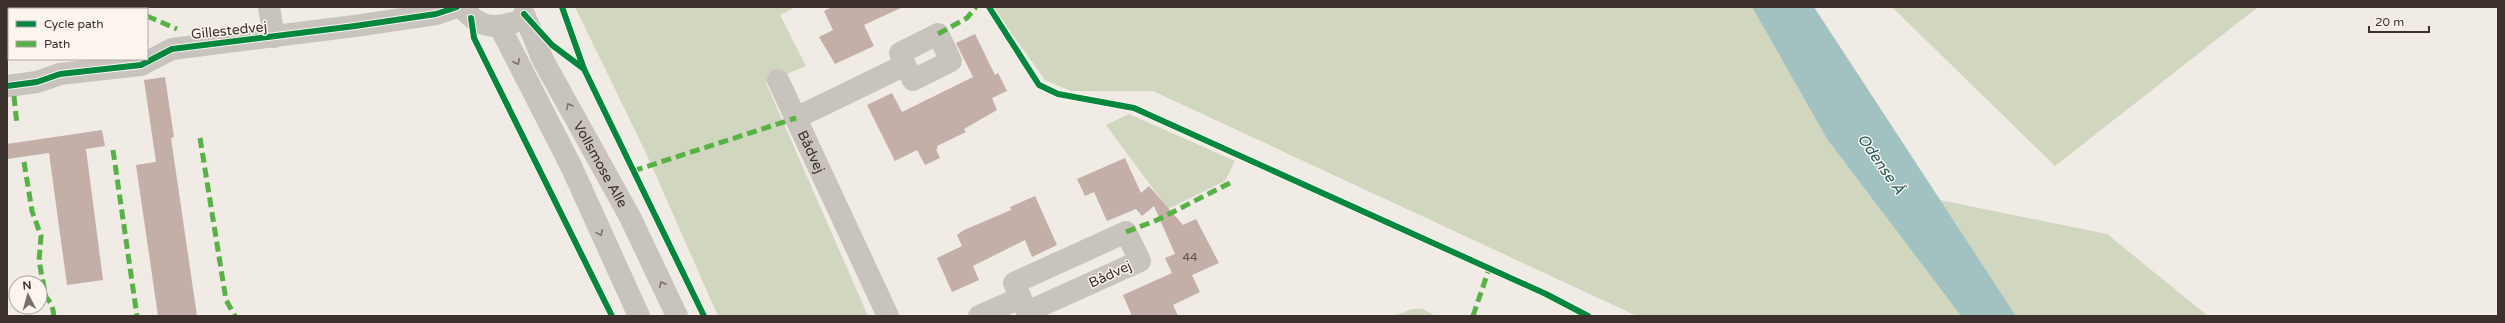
<svg xmlns="http://www.w3.org/2000/svg" width="2505" height="323" viewBox="0 0 2505 323" font-family="'Varela Round',sans-serif">
	<style>
		.green { fill: #d1d6bf }
		.water { fill: #a1c2c1 }
		.building { fill: #c3afa7 }
		.lines { fill: none; stroke-linecap: round; stroke-linejoin: round }
		.minor { stroke: #c9c3be; stroke-width: 22 }
		.quiet { stroke: #57b246; stroke-width: 5; stroke-dasharray: 10 5; stroke-linecap: butt }
		.cycleway-casing { stroke: #fbf5ee; stroke-width: 8 }
		.cycleway { stroke: #00873e; stroke-width: 6 }
		.oneway { stroke: #7b726d }
		.labels { text-anchor: middle; stroke-width: 3; stroke-linejoin: round; paint-order: stroke }
		.number-label { font-size: 12px; fill: #5d504a }
		.street-label { font-size: 14px; fill: #3b302b; stroke: #fbf5ee }
		.water-label { font-size: 15px; font-style: italic; fill: #1f5a5e; stroke: #fbf5ee }
	</style>
	<rect width="100%" height="100%" fill="#f0ebe5"/>
	<path class="green" d="M575,7H796L780,15L806,66L766,83L868,316H718L646,153Z
		M993,7H1752L1827,139L1961,316H1637L1153,91H1071L1045,80Z
		M1892,7H2258L2055,166Z
		M1129,114L1235,161L1225,181L1168,209L1106,125Z
		M1940,200L2107,234L2208,316H2016Z
		M1412,309H1423L1436,316H1394Z"/>
	<path class="water" d="M1752,7H1814L2016,316H1961L1827,139Z"/>
	<path class="building" d="M832,7H903L864,25L874,46L835,64L819,37L833,30L824,11Z
		M975,34L995,75L998,73L1007,91L992,98L997,110L964,129L966,132L937,146L938,148L936,149L940,158L925,165L917,150L895,161L867,105L892,93L902,112L973,77L956,43Z
		M165,77L174,137L171,138L197,316H158L136,165L156,162L144,80Z
		M102,130L105,146L86,149L103,280L67,285L49,153L7,159V144Z
		M1125,158L1141,193L1149,186L1183,225L1196,219L1219,263L1192,275L1200,292L1173,305L1178,316H1132L1123,295L1172,273L1165,258L1175,254L1154,206L1142,216L1136,209L1107,221L1094,192L1085,196L1077,179Z
		M1035,196L1057,245L1032,257L1025,240L973,266L979,280L952,292L937,258L962,246L957,235L964,230L1011,210L1010,207Z"/>
	<g class="lines">
		<g class="minor">
			<path d="M269,7L274,37"/>
			<path d="M462,7C476,25 491,30 512,23"/>
			<path id="s1" d="M524,14L543,60L630,217L677,316"/>
			<path d="M500,27L571,166L639,316"/>
			<path id="s2" d="M778,80L888,316"/>
			<path d="M7,86L37,82L60,74L141,65L172,49L355,26L436,14L457,7"/>
			<path d="M796,118L905,65L900,53L938,34L951,61L913,80L905,65"/>
			<path d="M1126,232L1140,261L1027,312L1014,283Z"/>
			<path d="M979,316L1020,298"/>
		</g>
		<path class="quiet" d="M132,7L135,9
			M147,16L177,29
			M938,34L967,18L976,7
			M14,96L17,125
			M200,138L226,300L235,316
			M113,150L137,316
			M24,162L32,211L41,236L39,261L46,297L52,305L54,316
			M633,171L796,118
			M1126,232L1157,220L1230,183
			M1473,316L1489,269"/>
		<defs>
			<path id="cycleway" d="M562,7L584,69L704,316
				M989,7L1039,85L1058,94L1134,108L1546,294L1588,316
				M524,14L552,45L584,69
				M471,18L474,38L612,316
				M7,86L37,82L60,74L141,65L172,49L355,26L436,14L457,7"/>
		</defs>
		<use href="#cycleway" class="cycleway-casing"/>
		<use href="#cycleway" class="cycleway"/>
	</g>
	<defs><path id="oneway-chevron" d="M-2-3.5L2.5 0L-2 3.5" fill="none" stroke-width="1.6" stroke-linecap="round" stroke-linejoin="round"/></defs>
	<g class="oneway">
		<use href="#oneway-chevron" transform="translate(517 62) rotate(64)"/>
		<use href="#oneway-chevron" transform="translate(569 106) rotate(-119)"/>
		<use href="#oneway-chevron" transform="translate(600 233) rotate(66)"/>
		<use href="#oneway-chevron" transform="translate(662 284) rotate(-116)"/>
	</g>
	<g class="labels">
		<g class="number-label">
			<text x="1190" y="261">44</text>
		</g>
		<g class="street-label">
			<text transform="translate(229 30) rotate(-6)" y="5">Gillestedvej</text>
			<text dy="5" stroke="none"><textPath href="#s2" startOffset="79">Bådvej</textPath></text>
			<text dy="5" stroke="none"><textPath href="#s1" startOffset="169">Vollsmose Alle</textPath></text>
			<text transform="translate(1110 274) rotate(-25)" y="5">Bådvej</text>
		</g>
		<g class="water-label">
			<text transform="translate(1881 164) rotate(55)" y="5">Odense Å</text>
		</g>
	</g>
	<rect width="2505" height="323" fill="none" stroke="#3b302b" stroke-width="16"/>
	<rect x="8" y="8" width="140" height="52" fill="#fbf5ee" stroke="#aea6a0"/>
	<rect x="16" y="21" width="20" height="6" fill="#00873e" stroke="#aea6a0"/>
	<text x="44" y="28" font-size="12" fill="#3b302b">Cycle path</text>
	<rect x="16" y="41" width="20" height="6" fill="#57b246" stroke="#aea6a0"/>
	<text x="44" y="48" font-size="12" fill="#3b302b">Path</text>
	<g transform="translate(28 295) rotate(354)"><circle r="19" fill="#fbf5ee" stroke="#aea6a0"/>
	<path d="M0-3L7 15L0 10L-7 15Z" fill="#7a716c"/>
	<text y="-6" font-size="11" font-weight="bold" text-anchor="middle" fill="#3b302b">N</text>
	</g>
	<path d="M2369 26v6h60v-6" fill="none" stroke="#3b302b" stroke-width="2"/>
	<text x="2375" y="26" font-size="12" fill="#3b302b" stroke="#fbf5ee" stroke-width="3" paint-order="stroke">20 m</text>
</svg>
